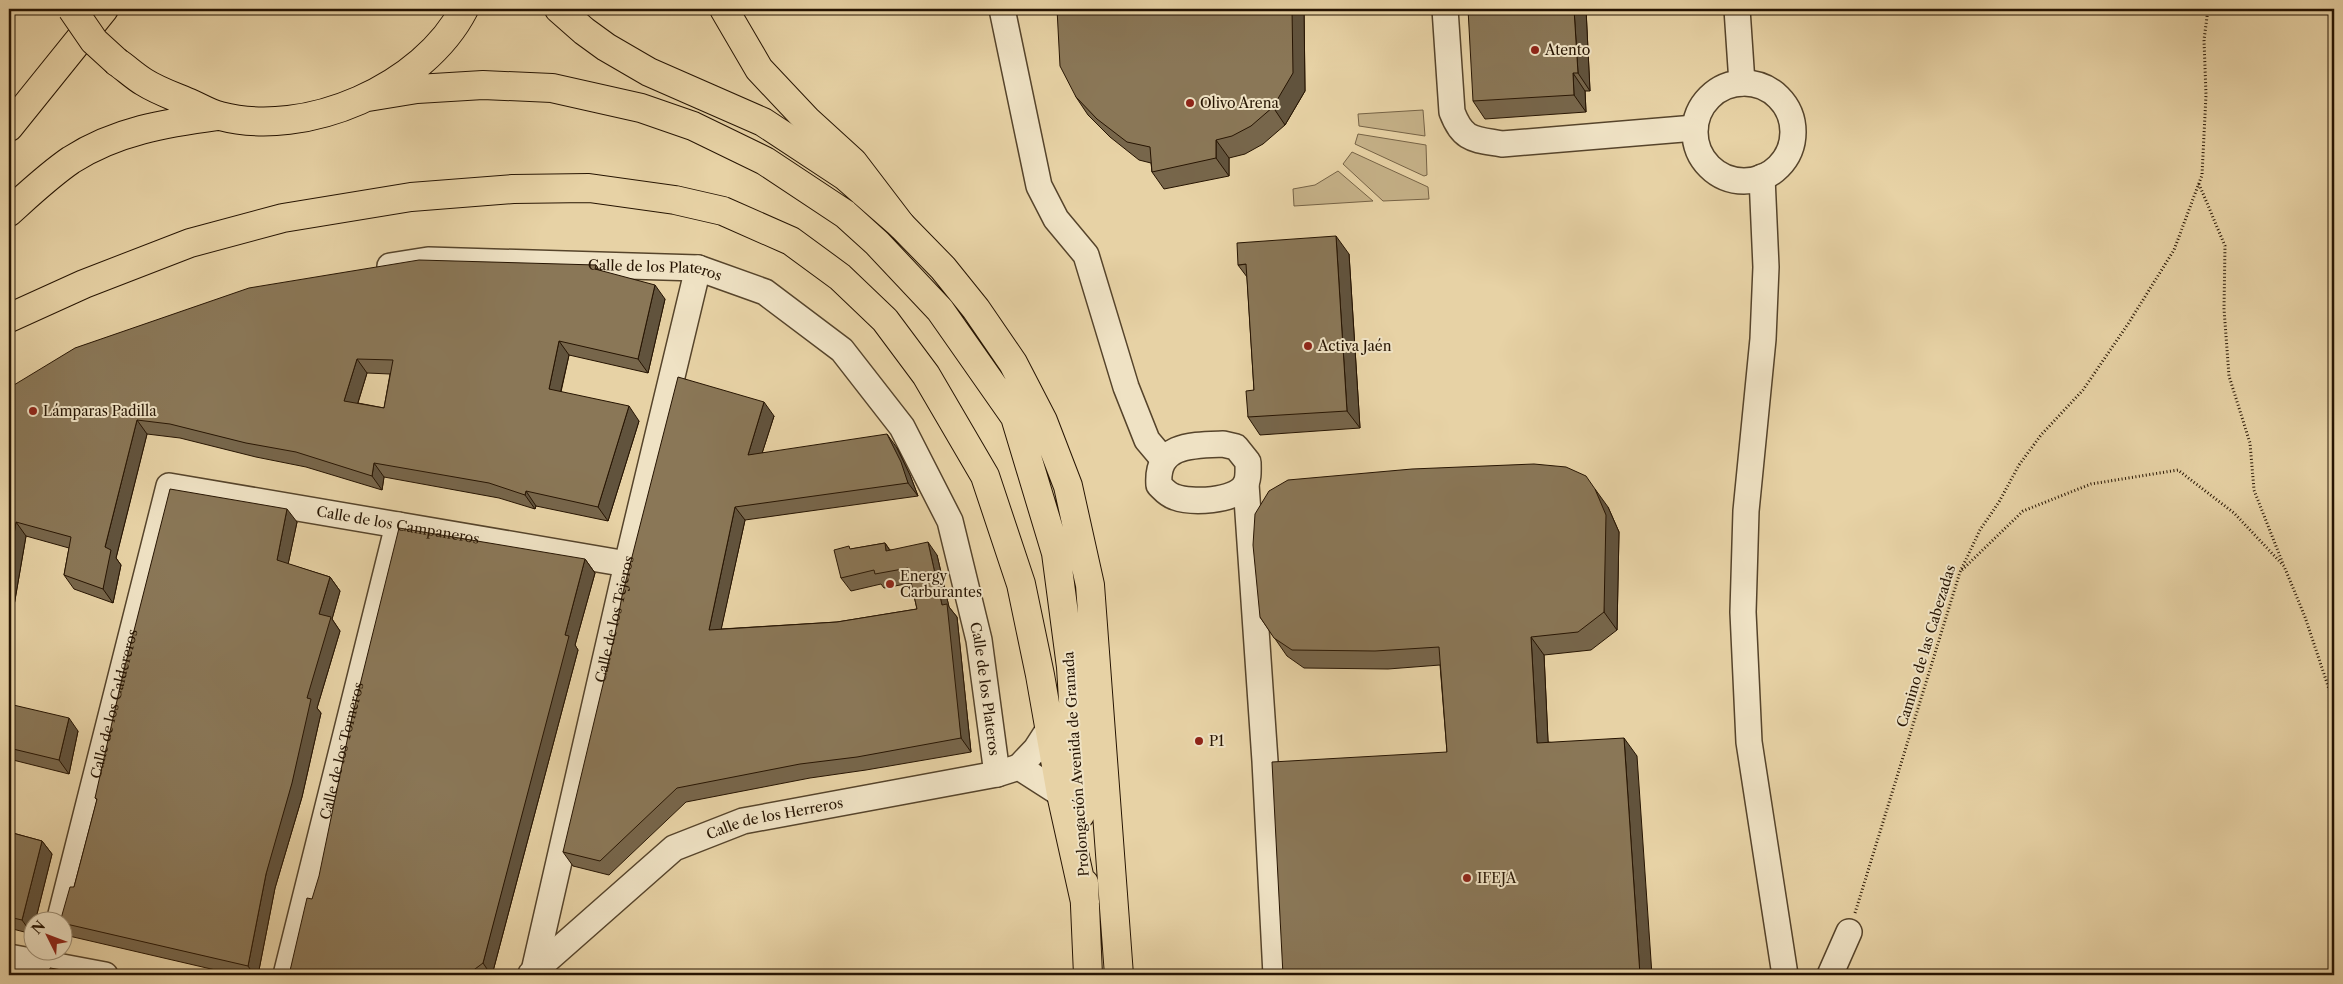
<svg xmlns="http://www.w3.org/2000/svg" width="2343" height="984" viewBox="0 0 2343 984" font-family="'Libre Caslon Text',serif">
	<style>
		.green { fill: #c6b289; stroke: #766346 }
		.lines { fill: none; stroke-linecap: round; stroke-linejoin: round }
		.minor-casing { stroke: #56442b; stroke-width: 28 }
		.major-casing { stroke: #261402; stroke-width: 30 }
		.highway-casing { stroke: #261402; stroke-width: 30 }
		.path { stroke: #261402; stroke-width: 3; stroke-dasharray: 1 2.5; stroke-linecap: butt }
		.minor { stroke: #efe2c4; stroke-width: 25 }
		.major { stroke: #e7d2a5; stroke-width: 28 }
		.highway { stroke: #e7d2a5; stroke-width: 28 }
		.major-bridge-casing { stroke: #261402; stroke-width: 30; stroke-linecap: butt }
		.major-bridge { stroke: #e7d2a5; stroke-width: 28 }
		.wall { fill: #77664b; stroke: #261402; fill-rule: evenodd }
		.shaded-wall { fill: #61533d; stroke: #261402 }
		.building { fill: #8a7757; stroke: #261402; fill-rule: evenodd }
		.poi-dot { fill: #8f2418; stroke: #efe2c4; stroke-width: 2 }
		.labels { text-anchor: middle; stroke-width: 4; stroke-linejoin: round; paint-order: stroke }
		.poi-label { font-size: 14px; fill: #261402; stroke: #efe2c4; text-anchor: start }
		.street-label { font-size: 14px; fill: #261402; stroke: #efe2c4 }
	</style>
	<rect width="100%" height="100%" fill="#e7d2a5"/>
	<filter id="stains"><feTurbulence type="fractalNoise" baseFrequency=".004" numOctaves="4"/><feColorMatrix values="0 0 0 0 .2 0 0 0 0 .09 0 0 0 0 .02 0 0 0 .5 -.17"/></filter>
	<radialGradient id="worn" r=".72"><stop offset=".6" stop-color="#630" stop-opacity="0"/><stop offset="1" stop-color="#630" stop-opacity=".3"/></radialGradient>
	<path class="green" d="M1423,110L1425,136L1359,126L1358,114Z
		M1358,134L1426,145L1427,175L1424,176L1355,144Z
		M1352,152L1428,187L1429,199L1383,201L1343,164Z
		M1338,171L1373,201L1294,206L1293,189L1315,185Z"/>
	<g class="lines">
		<defs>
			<g id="minor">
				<path d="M1002,9L1039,186L1056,219L1086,255L1126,387L1147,440L1163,459"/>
				<path d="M1445,9L1452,112C1463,141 1474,139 1502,144L1695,128"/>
				<path d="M1737,9L1742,83"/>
				<circle cx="1744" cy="132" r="49"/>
				<path d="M1762,177L1766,267L1763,339L1746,511L1743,612L1749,742L1785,975"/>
				<path id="s1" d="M390,266L428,260L698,268L765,292L842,350L902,427L950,521L979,640L997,774"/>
				<path d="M1223,444L1236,447L1248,462C1248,469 1249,479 1245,485C1235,502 1191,503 1175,497C1168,495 1164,490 1159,485C1156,444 1192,445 1223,444Z"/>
				<path d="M1246,484L1265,761L1276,975"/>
				<path d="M1019,767L1036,749L1056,718"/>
				<path id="s2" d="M59,922L169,486L627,564"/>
				<path d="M9,957L105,975"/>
				<path id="s3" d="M534,971L627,564L698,268"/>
				<path id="s4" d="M531,974L674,848L743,821L997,774L1019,767L1061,794"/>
				<path id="s5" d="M286,975L398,525"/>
				<path d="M1830,975L1849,932"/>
			</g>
			<path id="major" d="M559,9L584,31L606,47L649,72L763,122L845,176L901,225L943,268L976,309L1013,363L1043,421L1068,486L1090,585L1119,975
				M117,62C126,68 134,76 144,82C158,91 176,97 192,104C201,108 211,114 220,116C306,139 424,87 464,9
				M368,97L417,89L483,85L552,88L641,108L693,126L765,161L845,214L877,243L940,310L1015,417L1056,553L1071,667L1080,815
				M9,212C29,194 49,175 71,160C116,131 166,123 218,116
				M9,318L84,284L190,243L283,218L411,197L513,189L589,188L675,200L723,211L791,241L840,277L885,320L926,375L985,476L1021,584L1040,675L1061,794L1085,902
				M1084,883L1088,975"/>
			<path id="highway" d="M724,9L759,69L807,120L853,162L901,225
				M9,127L104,9"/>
		</defs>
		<use href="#minor" class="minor-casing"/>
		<use href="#major" class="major-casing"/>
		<use href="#highway" class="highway-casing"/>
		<path class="path" d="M2199,184L2225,246L2224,309L2229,376L2250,443L2254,490L2283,564
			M1962,570L2023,511L2091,484L2178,470L2234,513L2284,566L2305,617L2334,704
			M1855,913L1960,572L1980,530L1999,502L2019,465L2041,435L2083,390L2128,324L2174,250L2202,175L2206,95L2204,40L2208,9"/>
		<use href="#minor" class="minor"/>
		<use href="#major" class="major"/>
		<use href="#highway" class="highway"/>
		<defs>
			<path id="major-bridge" d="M72,9L94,41L117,62"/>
		</defs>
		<use href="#major-bridge" class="major-bridge-casing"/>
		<use href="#major-bridge" class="major-bridge"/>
	</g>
	<path class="wall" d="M1057,9H1304L1305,91L1285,125L1263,144L1245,154L1229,158V176L1164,189L1152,172L1151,163L1139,160L1110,137L1088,115L1076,97Z
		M1586,9L1590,91H1585L1586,112L1485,119L1473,101Z
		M1349,254L1360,428L1260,435L1248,417L1254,390L1247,277L1238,265Z
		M596,265L599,270L665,299L648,373L569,355L561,392L639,421L608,521L536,506L535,509L499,498L384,477L382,490L306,467L256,457L180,438L147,434L116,558L121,565L113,603L74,589L64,575L69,548L26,536L11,623H9V388ZM367,373L390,374L384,408L358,403Z
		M774,416L762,453L897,448L910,475L918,496L745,520L721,629L837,622L917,609L911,583L884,588L881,584L851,591L841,578L851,549L885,543L890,550L937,555L949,607L957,617L971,752L866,770L810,778L686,802L609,875L573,866L563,852Z
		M1608,507L1619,532L1617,630L1591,650L1544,655L1548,742L1637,756L1447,752L1440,665L1388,669L1304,668L1287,656L1260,617Z
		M297,522L288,564L330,577L340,591L332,619L340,631L317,708L321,713L302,797L275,888L258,975H237L69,936L62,926V922L74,887L97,800L95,798Z
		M585,559L595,573L575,645L578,650L492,975H289L312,899Z
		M9,704L78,731L69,774L9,759Z
		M9,832L42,841L52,854L32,934L9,928Z"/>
	<path class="shaded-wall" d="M1292,9H1304L1305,91L1285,125L1273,107Z
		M1574,9H1586L1590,91L1578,73Z
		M1573,73L1585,91L1586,112L1574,95Z
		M1216,140L1229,158V176L1216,158Z
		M1336,236L1349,254L1360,428L1347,411Z
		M655,285L665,299L648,373L638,359Z
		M559,341L569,355L558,403L549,389Z
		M357,359L367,373L354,415L344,401Z
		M764,402L774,416L757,469L748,455Z
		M629,406L639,421L608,521L598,507Z
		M137,420L147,434L116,558L121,565L113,603L103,589L105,547Z
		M887,434L897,448L910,475L918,496L908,483Z
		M374,463L384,477L382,490L372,476Z
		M1595,489L1608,507L1619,532L1617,630L1604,612Z
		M526,491L536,506L535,509L525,495Z
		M735,507L745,520L718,644L709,630Z
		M287,509L297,522L286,574L277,560Z
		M16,522L26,536L11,623L9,620V564Z
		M928,542L937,555L949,607L957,617L971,752L961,738L942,605Z
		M885,543L894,557L886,551Z
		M585,559L595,573L575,645L578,650L492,975H491L483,963L565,635Z
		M330,577L340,591L332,619L340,631L317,708L321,713L302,797L275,888L258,975H254L248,966L266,874L307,698L319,614Z
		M1531,637L1544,655L1549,761L1537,743Z
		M69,718L78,731L69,774L59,760Z
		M1624,738L1637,756L1652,975H1640Z
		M42,841L52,854L35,922H32V934L22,920Z"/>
	<path class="building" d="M1057,9H1292L1293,73L1273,107L1251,126L1232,136L1216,140V158L1152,172L1150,147L1127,142L1097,119L1076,97L1060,66Z
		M1468,9H1574L1578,73H1573L1574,95L1473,101Z
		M1336,236L1347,411L1248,417L1246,391L1254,390L1246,264L1238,265L1237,243Z
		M419,260L596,265L595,269L655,285L638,359L559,341L549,389L629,406L598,507L526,491L525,495L489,483L374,463L372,476L296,452L246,443L170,424L137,420L105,547L111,550L103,589L64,575L71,537L16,522L9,564V388L75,348L249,288ZM357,359L393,360L384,408L344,401Z
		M678,377L764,402L748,455L887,434L901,462L908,483L735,507L709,630L837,622L917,609L908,568L875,574L874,570L841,578L834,550L849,546L850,549L885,543L886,551L928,542L942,605L947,604L961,738L857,757L800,764L677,788L600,861L563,852L615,634L622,596Z
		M1534,464L1566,467L1586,476L1595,489L1606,515L1604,612L1578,632L1531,637L1537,743L1624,738L1640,975H1283L1272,762L1447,752L1439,647L1375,651L1292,650L1274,638L1260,617L1253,545L1255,514L1269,491L1288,480L1412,469Z
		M170,489L287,509L277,560L330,577L319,614L331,617L307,698L311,699L292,783L266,874L248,966L62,923V922H60L70,887H74L97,799L95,798L123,674Z
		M399,528L585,559L565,635L569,636L483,963L467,975H289L307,898L312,899L319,876L352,717Z
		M9,704L69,718L59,760L9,748Z
		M9,832L42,841L22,920L9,917Z
		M50,968L92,975H49Z
		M104,973L116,975H94Z"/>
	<g class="poi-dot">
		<circle cx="1535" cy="50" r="5"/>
		<circle cx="1190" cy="103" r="5"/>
		<circle cx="1308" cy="346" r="5"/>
		<circle cx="33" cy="411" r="5"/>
		<circle cx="890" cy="584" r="5"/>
		<circle cx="1199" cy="741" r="5"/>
		<circle cx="1467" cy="878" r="5"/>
	</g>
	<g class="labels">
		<g class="poi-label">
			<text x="1545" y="55">Atento</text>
			<text x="1200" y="108">Olivo Arena</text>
			<text x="1318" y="351">Activa Jaén</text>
			<text x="43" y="416">Lámparas Padilla</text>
			<text x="900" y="581">Energy<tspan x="900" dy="16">Carburantes</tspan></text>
			<text x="1209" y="746">P1</text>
			<text x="1477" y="883">IFEJA</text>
		</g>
		<g class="street-label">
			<text dy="5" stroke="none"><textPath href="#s1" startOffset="266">Calle de los Plateros</textPath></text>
			<text dy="5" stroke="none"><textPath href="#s2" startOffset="682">Calle de los Campaneros</textPath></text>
			<text dy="5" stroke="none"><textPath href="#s3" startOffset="361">Calle de los Tejeros</textPath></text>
			<text transform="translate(1926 646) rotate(-73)" y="5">Camino de las Cabezadas</text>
			<text dy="5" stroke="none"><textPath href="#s1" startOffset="851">Calle de los Plateros</textPath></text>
			<text dy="5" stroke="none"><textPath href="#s2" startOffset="225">Calle de los Caldereros</textPath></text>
			<text dy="5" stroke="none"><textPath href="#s5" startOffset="231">Calle de los Torneros</textPath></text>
			<text transform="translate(1076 764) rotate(-94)" y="5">Prolongación Avenida de Granada</text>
			<text dy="5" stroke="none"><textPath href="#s4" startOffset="296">Calle de los Herreros</textPath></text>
		</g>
	</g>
	<rect width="2343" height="984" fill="none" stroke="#e7d2a5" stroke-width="30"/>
	<rect x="10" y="10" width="2323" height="964" fill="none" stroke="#261402" stroke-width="2.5"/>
	<rect x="15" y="15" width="2313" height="954" fill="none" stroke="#261402"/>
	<g transform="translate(48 936) rotate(312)"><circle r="24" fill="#efe2c4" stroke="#9f9076"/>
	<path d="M0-4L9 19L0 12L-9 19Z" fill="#8f2418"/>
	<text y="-8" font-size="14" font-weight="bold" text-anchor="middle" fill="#261402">N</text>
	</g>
	<rect width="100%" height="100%" filter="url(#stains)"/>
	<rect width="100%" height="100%" fill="url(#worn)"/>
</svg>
